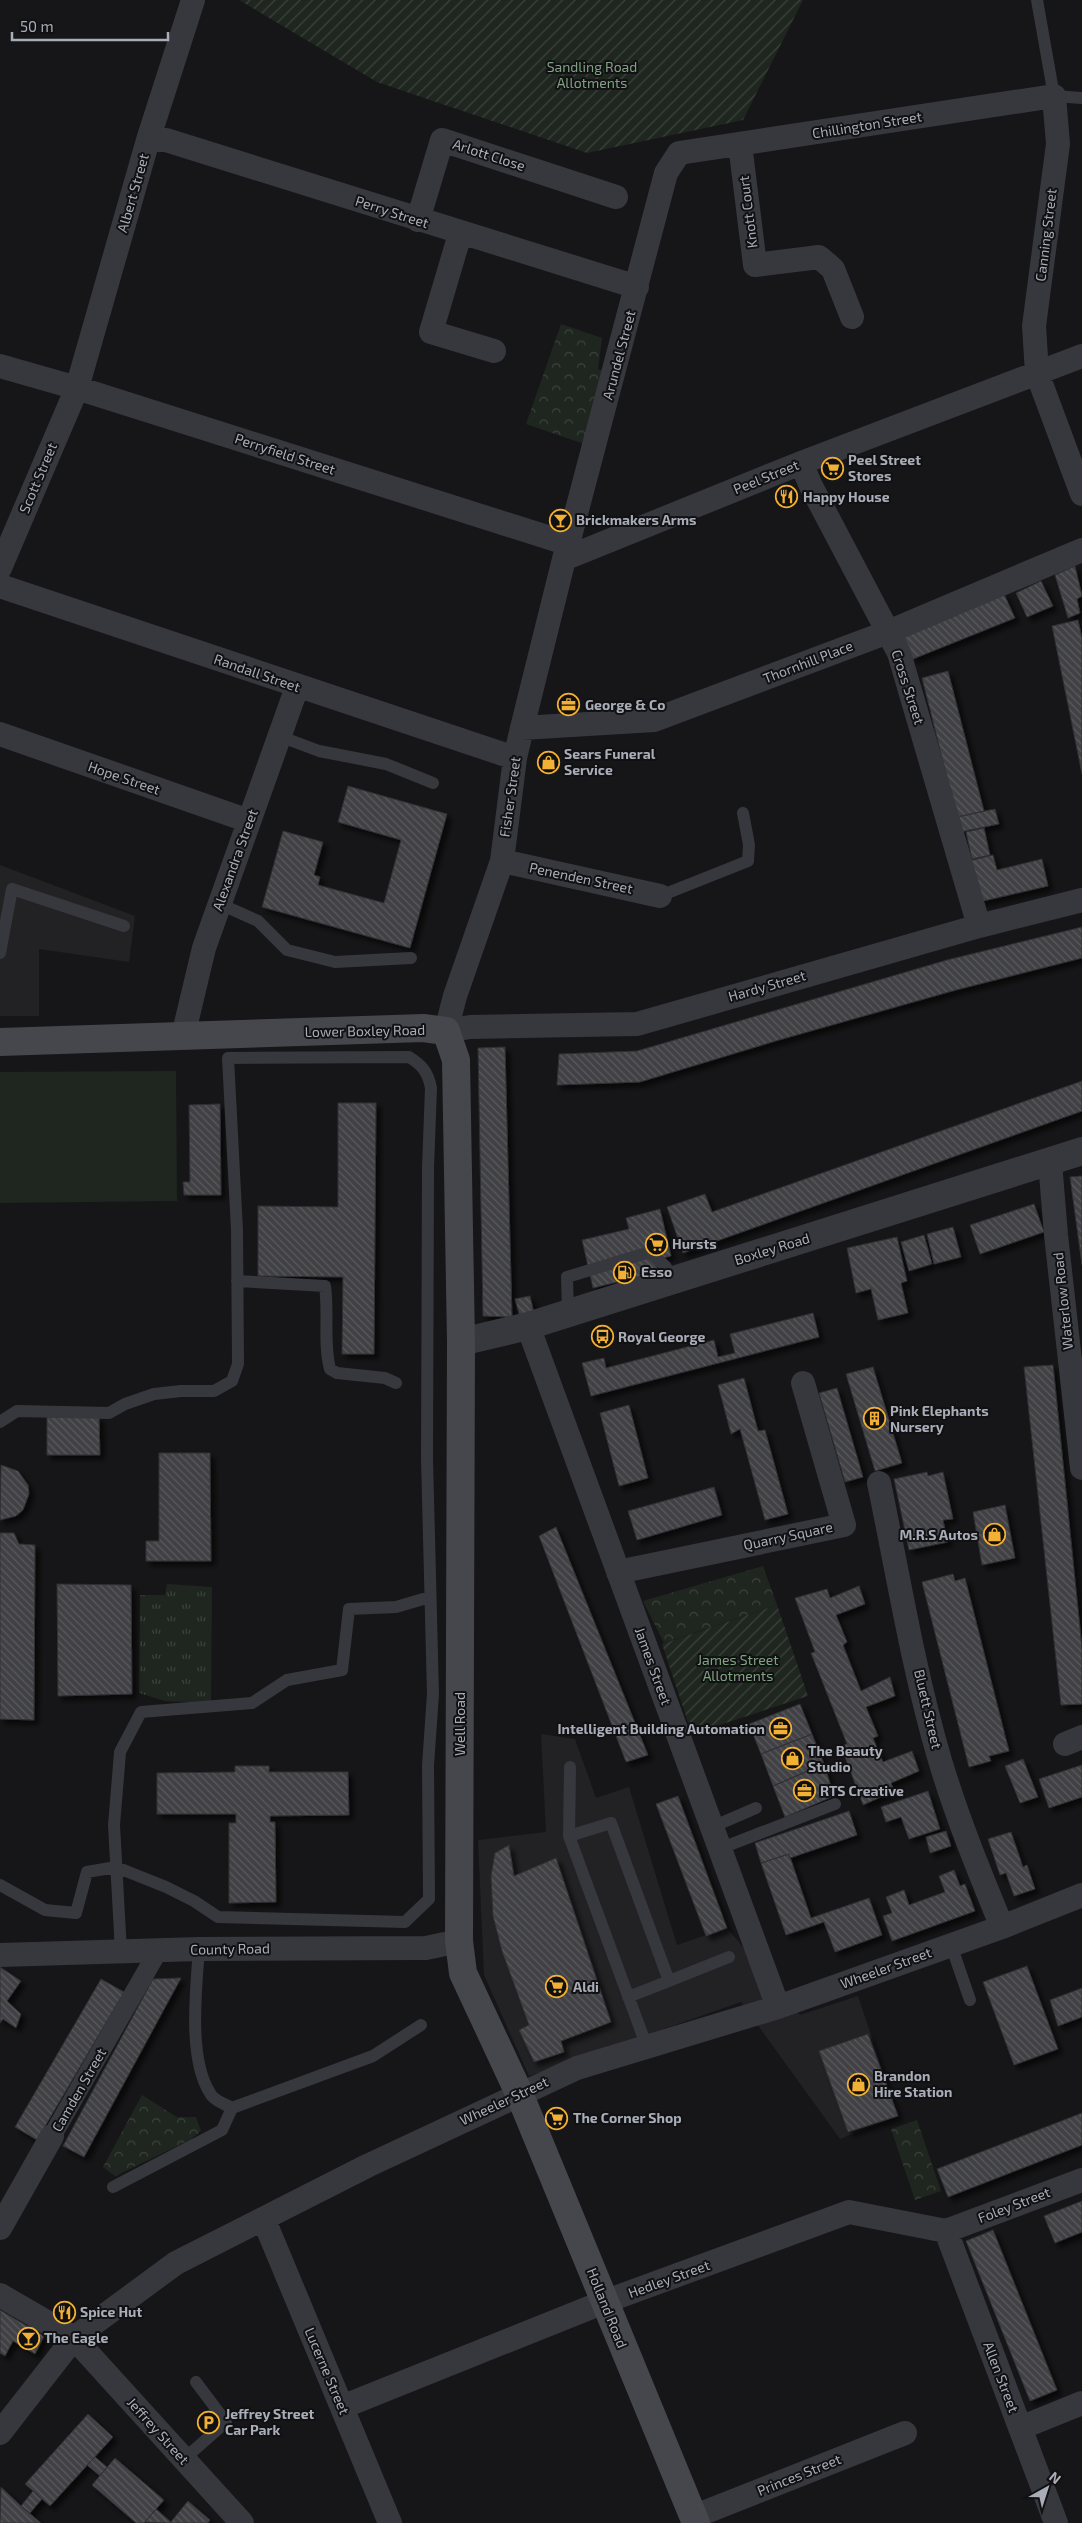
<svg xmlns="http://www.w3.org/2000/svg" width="1082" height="2523" viewBox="0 0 1082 2523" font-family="'Exo 2',sans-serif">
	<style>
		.built { fill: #222225 }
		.grass { fill: url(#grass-tufts) }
		.forest { fill: url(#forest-crowns) }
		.garden { fill: url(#garden-furrows) }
		.pitch { fill: #1e261f }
		.building { fill: url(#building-back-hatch); stroke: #303034; filter: url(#shadow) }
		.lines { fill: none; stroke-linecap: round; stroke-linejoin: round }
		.service { stroke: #37383d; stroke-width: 12 }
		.pedestrian { stroke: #37383d; stroke-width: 19 }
		.minor { stroke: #37383d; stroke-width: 24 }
		.tertiary { stroke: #37383d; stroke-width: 28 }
		.secondary { stroke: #45474d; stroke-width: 28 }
		.labels { text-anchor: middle; stroke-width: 4; stroke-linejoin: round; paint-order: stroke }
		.park-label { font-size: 14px; fill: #7fa381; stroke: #111113 }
		.street-label { font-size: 14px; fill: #a8adb8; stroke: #111113 }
		.poi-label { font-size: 14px; font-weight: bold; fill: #a8adb8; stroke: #111113; text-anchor: start }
	</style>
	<defs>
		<pattern id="grass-tufts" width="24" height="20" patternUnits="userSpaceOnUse" patternTransform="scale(1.25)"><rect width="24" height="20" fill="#1e261f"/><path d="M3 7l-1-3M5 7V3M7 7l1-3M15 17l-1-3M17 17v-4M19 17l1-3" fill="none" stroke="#3c433d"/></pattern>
		<pattern id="forest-crowns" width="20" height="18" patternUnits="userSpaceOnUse" patternTransform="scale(1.25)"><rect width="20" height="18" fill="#1e261f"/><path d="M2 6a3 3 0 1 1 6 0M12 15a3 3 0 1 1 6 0" fill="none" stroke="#3c433d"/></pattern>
		<pattern id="garden-furrows" width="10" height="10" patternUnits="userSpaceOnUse" patternTransform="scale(1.25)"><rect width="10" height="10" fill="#1e261f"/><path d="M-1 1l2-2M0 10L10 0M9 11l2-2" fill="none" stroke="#3c433d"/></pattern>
		<pattern id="building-back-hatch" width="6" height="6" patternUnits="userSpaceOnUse" patternTransform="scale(1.25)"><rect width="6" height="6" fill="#404145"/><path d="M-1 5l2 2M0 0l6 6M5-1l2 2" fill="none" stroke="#595a5e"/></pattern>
		<filter id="shadow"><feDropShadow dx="4.5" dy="4.5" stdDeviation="2.5" flood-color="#0009"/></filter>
	</defs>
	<rect width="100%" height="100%" fill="#161618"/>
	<path class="built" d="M0,865L135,916L129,962L39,949V1016H0Z
		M541,1734L575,1739L596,1798L629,1787L677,1945L727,1928L800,2015L858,1996L898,2116L840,2139L741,2002L529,2076L484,1975L478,1840L546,1832Z"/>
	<path class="grass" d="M167,1584L212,1587L211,1703L165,1701L139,1693L140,1595H165Z"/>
	<path class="forest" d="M561,324L602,338L598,369L605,371L587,445L526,424Z
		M763,1566L777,1605L664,1643L643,1601Z
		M142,2095L177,2117H196L201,2131L190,2140L115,2176L103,2167Z
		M917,2120L941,2191L915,2200L891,2129Z"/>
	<path class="garden" d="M239,0H803L743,120L587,153L377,82Z
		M777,1605L808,1696L692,1734L662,1644Z"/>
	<path class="pitch" d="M176,1071L177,1201L0,1203V1072Z"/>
	<path class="building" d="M1075,566L1082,596L1077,599L1080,613L1068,618L1055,575Z
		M1041,581L1053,606L1027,617L1016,593Z
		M1004,594L1015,618L913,659L903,635Z
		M1078,620L1082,638V774L1052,626Z
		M948,671L984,811L957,817L922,678Z
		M348,786L447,814L410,948L262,907L283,831L323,842L314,875L320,877L318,885L384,903L401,840L338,822Z
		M995,809L999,824L960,832L957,817Z
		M984,828L990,855L972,859L966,832Z
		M993,855L997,870L1042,859L1048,886L979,902L969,861Z
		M1082,927V958L956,990L779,1040L640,1082L557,1085L559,1054L637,1051L947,960Z
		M505,1047L512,1317L483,1316L478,1048Z
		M1082,1081V1111L683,1253L667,1207L705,1194L712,1212Z
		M338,1103H376L374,1354H342L343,1277L258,1276V1206L338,1207Z
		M220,1104L221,1195H184L183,1182H190L189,1105Z
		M1082,1176V1265L1070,1177Z
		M1034,1204L1044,1232L980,1254L970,1225Z
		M660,1209L671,1256L655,1260L658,1272L593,1288L582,1240L629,1229L626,1218Z
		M953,1227L961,1257L934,1264L927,1234Z
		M924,1235L932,1264L909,1271L901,1242Z
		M897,1237L907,1281L901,1283L908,1313L878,1320L871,1289L856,1293L847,1248Z
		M530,1296L534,1313L520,1317L515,1299Z
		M813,1313L819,1337L591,1396L582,1363L604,1358L606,1368L714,1340L718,1357L735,1353L730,1334Z
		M1053,1365L1082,1648V1704L1061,1705L1024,1367Z
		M873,1367L902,1463L875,1471L846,1374Z
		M744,1378L758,1431L765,1430L788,1514L765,1520L740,1429L731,1434L718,1385Z
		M837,1388L863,1477L845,1482L819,1393Z
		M629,1405L648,1478L619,1486L600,1413Z
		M47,1417H99L100,1455H47Z
		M159,1453H210L211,1561H146V1541H159Z
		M1,1465L18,1471L28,1485L29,1494L23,1510L16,1516L0,1520Z
		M927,1472L928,1476L943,1472L953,1519L943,1520L948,1542L909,1550L894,1479Z
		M714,1487L722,1515L637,1540L628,1511Z
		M1005,1505L1015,1558L982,1565L973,1512Z
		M556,1527L648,1755L626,1762L539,1536Z
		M0,1533H14L19,1544L35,1545L34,1720L0,1719Z
		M953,1574L955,1581L965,1578L1009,1751L989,1756L991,1761L969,1767L922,1582Z
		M57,1584L131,1585L132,1694L58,1696Z
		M859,1586L865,1604L836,1615L847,1642L843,1645L861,1691L890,1677L895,1696L866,1707L878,1736L873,1738L883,1762L912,1751L919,1771L891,1783L894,1791L863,1805L841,1746L847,1744L811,1653L815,1652L795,1598L827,1589L830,1598Z
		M800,1704L812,1734L761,1754L749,1724Z
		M812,1734L824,1764L773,1786L761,1754Z
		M1023,1759L1038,1797L1020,1803L1005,1766Z
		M824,1764L834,1796L785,1817L773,1786Z
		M1082,1765V1797L1049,1808L1039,1779Z
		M235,1766H269V1772H348L349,1815L270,1816V1822H275L276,1902L229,1903V1823H236V1814H157V1773L235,1772Z
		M928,1791L940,1829L909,1839L901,1817L886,1822L881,1807Z
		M678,1796L727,1928L706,1936L656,1804Z
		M849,1811L857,1835L790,1858L789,1854L761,1863L755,1843Z
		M946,1831L951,1846L930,1853L926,1837Z
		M1011,1832L1023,1867L1027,1865L1035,1889L1014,1896L1006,1873L1000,1875L988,1839Z
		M509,1845L514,1876L556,1858L611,2022L561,2041L564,2052L534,2062L519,2030L529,2025L502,1951L493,1916L491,1876L495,1853Z
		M789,1854L811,1918L869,1898L882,1935L835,1952L824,1922L786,1935L761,1863Z
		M954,1870L960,1886L965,1884L975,1911L892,1941L883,1916L892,1913L886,1897L904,1890L909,1905L945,1892L939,1876Z
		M1027,1966L1058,2049L1014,2065L983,1982Z
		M0,1967L21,1981L7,2001L21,2014L16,2028L3,2019L0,2023Z
		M181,1978L84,2157L63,2146L153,1979Z
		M101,1979L124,1992L37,2140L15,2127Z
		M1082,1988V2017L1058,2026L1050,2000Z
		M868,2034L898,2116L848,2132L819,2051Z
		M1082,2113V2145L948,2197L937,2169Z
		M1082,2201V2232L1055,2243L1044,2216Z
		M993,2230L1057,2390L1030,2401L966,2241Z
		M0,2310L44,2336L35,2354L13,2341L5,2356L0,2353Z
		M88,2414L113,2437L50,2506L25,2484Z
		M95,2457L107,2467L100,2476L87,2465Z
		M115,2458L164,2500L144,2523H136L92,2485Z
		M1,2487L21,2506L41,2523H0Z
		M33,2491L42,2499L30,2513L21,2506Z
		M188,2501L210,2520L208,2523H170Z
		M156,2509L171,2522L170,2523L145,2522Z"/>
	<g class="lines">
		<path class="service" d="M1037,0L1054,96L1082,98
			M279,736L319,751L386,764L433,783
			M660,896L748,861L749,845L743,813
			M220,904L258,921L287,950L335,962L411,958
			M0,953L12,889L124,926
			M237,1281L325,1286C329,1314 323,1342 330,1369L337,1373L385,1378L396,1383
			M568,1313L567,1277L650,1252L666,1267L672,1281
			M0,1422L17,1411L109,1413L125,1404L154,1394L181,1391H214L232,1381L238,1364L237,1230L228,1058L409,1057C422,1065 428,1072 431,1088L428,1167L427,1459L433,1694L428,1765L429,1899L405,1922L218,1917L194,1901L166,1887L116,1867L87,1872L76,1913L45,1910L0,1885
			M570,1767L569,1836L647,2047
			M712,1827L756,1808
			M569,1836L611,1823L669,1981L628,1997
			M719,1849L835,1804
			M951,1945L970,2000
			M199,1949C196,1989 188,2059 210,2093C213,2100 225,2104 232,2108L373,2056L421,2025
			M121,1952L114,1825L118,1777L120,1752L141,1712L252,1703L287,1680L342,1670L349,1609L396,1607L430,1597
			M669,1981L729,1957
			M113,2187L222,2130L232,2108
			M184,2459L226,2422L196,2382"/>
		<path class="pedestrian" d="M52,2136L158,1951"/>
		<path class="minor" d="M148,140H166L637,287
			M740,144L755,265L819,257L833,269L852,317
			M418,220L442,140L616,197
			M460,234L431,332L494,351
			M0,366L77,388L569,544
			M801,463L811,486L899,653L979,926
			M1082,494L1037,373L1034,326L1058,144L1054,96L679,153L666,173L564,559L522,728L515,758L502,861L455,996L446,1031L470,1027L637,1024L979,926L1082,900
			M564,559L801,463L1082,356
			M0,568L77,388L148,140L193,0
			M0,586L515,758
			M522,728L654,720L888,632L1082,550
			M0,734L249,821
			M502,861L660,896
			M183,1036L204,948L297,687
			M1050,1162L1056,1235L1082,1468
			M528,1326L778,2007
			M879,1483C898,1574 913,1668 939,1757C956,1815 979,1871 1002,1927
			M618,1572L844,1525L803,1383
			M1065,1744L1082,1737
			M0,1955L199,1949L426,1948L459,1941
			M264,2220L390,2523
			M0,2228L52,2136
			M946,2231L1056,2523
			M946,2231L1082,2180
			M0,2295L74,2338L242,2523
			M342,2407L604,2302L849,2212L946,2231
			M1020,2428L1082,2403
			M0,2433L74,2338L176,2263L367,2166L577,2068L778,2007L1002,1927L1082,1895
			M693,2517L905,2433"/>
		<path class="tertiary" d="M461,1342L528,1326L1082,1151"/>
		<path class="secondary" d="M0,1042L423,1028L446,1031L456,1060L461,1342L459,1941L463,1973L519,2093L696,2523"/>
	</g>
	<defs>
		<symbol id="supermarket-ring" viewBox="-11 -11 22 22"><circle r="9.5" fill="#111113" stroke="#f2b134" stroke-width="1.5"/><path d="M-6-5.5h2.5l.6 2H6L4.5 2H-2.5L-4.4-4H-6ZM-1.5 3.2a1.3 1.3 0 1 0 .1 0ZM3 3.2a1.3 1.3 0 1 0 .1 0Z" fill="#f2b134"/></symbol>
		<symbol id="restaurant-ring" viewBox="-11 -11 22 22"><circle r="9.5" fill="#111113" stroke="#f2b134" stroke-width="1.5"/><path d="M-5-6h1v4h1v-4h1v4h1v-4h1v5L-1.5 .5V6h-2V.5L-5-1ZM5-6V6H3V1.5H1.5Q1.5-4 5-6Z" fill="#f2b134"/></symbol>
		<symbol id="bar-ring" viewBox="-11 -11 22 22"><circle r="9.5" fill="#111113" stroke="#f2b134" stroke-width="1.5"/><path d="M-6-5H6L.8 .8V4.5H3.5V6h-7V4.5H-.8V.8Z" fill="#f2b134"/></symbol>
		<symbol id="office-ring" viewBox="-11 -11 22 22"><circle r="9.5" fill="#111113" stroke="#f2b134" stroke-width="1.5"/><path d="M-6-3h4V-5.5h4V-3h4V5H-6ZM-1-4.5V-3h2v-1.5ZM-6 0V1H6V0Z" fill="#f2b134"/></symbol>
		<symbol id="shop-ring" viewBox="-11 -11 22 22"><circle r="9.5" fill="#111113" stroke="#f2b134" stroke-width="1.5"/><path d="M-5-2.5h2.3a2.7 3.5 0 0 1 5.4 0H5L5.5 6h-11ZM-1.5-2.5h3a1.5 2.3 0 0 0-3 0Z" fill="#f2b134"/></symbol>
		<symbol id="fuel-ring" viewBox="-11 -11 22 22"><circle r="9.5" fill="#111113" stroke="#f2b134" stroke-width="1.5"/><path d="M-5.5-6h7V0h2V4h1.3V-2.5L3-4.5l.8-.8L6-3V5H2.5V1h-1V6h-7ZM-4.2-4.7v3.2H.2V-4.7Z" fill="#f2b134"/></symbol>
		<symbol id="bus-ring" viewBox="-11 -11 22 22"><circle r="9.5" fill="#111113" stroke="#f2b134" stroke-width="1.5"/><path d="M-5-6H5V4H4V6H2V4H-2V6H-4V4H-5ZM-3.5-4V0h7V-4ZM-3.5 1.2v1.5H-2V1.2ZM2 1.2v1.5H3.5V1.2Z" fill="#f2b134"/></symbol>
		<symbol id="building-ring" viewBox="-11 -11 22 22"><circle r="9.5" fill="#111113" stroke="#f2b134" stroke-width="1.5"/><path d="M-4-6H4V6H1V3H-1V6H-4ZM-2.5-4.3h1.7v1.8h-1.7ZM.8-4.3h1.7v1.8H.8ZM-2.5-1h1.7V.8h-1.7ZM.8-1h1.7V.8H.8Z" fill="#f2b134"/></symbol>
		<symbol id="parking-ring" viewBox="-11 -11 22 22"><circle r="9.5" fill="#111113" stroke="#f2b134" stroke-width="1.5"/><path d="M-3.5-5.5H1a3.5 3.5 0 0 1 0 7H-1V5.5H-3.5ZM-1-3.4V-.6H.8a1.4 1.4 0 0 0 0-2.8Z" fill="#f2b134"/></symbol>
	</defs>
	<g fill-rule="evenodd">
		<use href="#supermarket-ring" x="820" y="456" width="25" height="25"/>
		<use href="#restaurant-ring" x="774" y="484" width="25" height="25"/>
		<use href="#bar-ring" x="548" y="508" width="25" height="25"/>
		<use href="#office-ring" x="556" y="692" width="25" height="25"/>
		<use href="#shop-ring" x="536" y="750" width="25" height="25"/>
		<use href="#supermarket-ring" x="644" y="1232" width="25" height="25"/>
		<use href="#fuel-ring" x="612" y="1260" width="25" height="25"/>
		<use href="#bus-ring" x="590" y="1324" width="25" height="25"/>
		<use href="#building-ring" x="862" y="1406" width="25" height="25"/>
		<use href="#shop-ring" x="982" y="1522" width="25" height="25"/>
		<use href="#office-ring" x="768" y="1716" width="25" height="25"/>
		<use href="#shop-ring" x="780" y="1746" width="25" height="25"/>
		<use href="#office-ring" x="792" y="1778" width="25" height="25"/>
		<use href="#supermarket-ring" x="544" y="1974" width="25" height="25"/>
		<use href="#shop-ring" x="846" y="2072" width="25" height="25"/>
		<use href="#supermarket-ring" x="544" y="2106" width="25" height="25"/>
		<use href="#restaurant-ring" x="52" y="2300" width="25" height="25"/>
		<use href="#bar-ring" x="16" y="2326" width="25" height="25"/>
		<use href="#parking-ring" x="196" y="2410" width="25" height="25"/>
	</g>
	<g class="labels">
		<g class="park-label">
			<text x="592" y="72">Sandling Road<tspan x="592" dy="16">Allotments</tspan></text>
			<text x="738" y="1665">James Street<tspan x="738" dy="16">Allotments</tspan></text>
		</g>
		<g class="street-label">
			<text transform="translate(867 125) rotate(-9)" y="5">Chillington Street</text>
			<text transform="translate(489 155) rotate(18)" y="5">Arlott Close</text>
			<text transform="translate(133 193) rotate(-74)" y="5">Albert Street</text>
			<text transform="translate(392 212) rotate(18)" y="5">Perry Street</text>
			<text transform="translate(748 212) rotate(-97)" y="5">Knott Court</text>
			<text transform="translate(1046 235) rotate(-83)" y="5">Canning Street</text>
			<text transform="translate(619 355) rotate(-75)" y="5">Arundel Street</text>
			<text transform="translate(285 454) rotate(18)" y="5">Perryfield Street</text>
			<text transform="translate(766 477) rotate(-22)" y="5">Peel Street</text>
			<text transform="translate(38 478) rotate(-67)" y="5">Scott Street</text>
			<text transform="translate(808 662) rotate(-21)" y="5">Thornhill Place</text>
			<text transform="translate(257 673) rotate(19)" y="5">Randall Street</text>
			<text transform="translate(908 687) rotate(72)" y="5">Cross Street</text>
			<text transform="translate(124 778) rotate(19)" y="5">Hope Street</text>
			<text transform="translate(510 797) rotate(-82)" y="5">Fisher Street</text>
			<text transform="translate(235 860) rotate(-70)" y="5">Alexandra Street</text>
			<text transform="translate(581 878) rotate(12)" y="5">Penenden Street</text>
			<text transform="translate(767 986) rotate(-16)" y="5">Hardy Street</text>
			<text transform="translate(365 1031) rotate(-1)" y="5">Lower Boxley Road</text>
			<text transform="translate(772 1249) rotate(-17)" y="5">Boxley Road</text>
			<text transform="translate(1063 1301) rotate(-96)" y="5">Waterlow Road</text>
			<text transform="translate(788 1536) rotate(-12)" y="5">Quarry Square</text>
			<text transform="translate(653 1666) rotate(70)" y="5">James Street</text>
			<text transform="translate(928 1709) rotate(77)" y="5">Bluett Street</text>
			<text transform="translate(460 1724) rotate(-90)" y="5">Well Road</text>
			<text transform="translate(230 1949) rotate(-1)" y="5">County Road</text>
			<text transform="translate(886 1968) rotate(-20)" y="5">Wheeler Street</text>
			<text transform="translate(79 2090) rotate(-60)" y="5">Camden Street</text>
			<text transform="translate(504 2101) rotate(-25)" y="5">Wheeler Street</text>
			<text transform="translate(1014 2205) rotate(-21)" y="5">Foley Street</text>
			<text transform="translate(669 2279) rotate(-20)" y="5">Hedley Street</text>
			<text transform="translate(607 2308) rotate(68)" y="5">Holland Road</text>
			<text transform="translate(327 2371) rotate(67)" y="5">Lucerne Street</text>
			<text transform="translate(1001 2377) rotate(69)" y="5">Allen Street</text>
			<text transform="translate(158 2431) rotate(48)" y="5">Jeffrey Street</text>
			<text transform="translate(799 2475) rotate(-22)" y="5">Princes Street</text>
		</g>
		<g class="poi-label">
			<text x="848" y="465">Peel Street<tspan x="848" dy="16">Stores</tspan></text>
			<text x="803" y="502">Happy House</text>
			<text x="576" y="525">Brickmakers Arms</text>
			<text x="585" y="710">George &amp; Co</text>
			<text x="564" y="759">Sears Funeral<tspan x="564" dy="16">Service</tspan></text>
			<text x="672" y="1249">Hursts</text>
			<text x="641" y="1277">Esso</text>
			<text x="618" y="1342">Royal George</text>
			<text x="890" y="1416">Pink Elephants<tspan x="890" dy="16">Nursery</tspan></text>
			<text x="978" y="1540" text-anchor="end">M.R.S Autos</text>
			<text x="765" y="1734" text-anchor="end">Intelligent Building Automation</text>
			<text x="808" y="1756">The Beauty<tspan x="808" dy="16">Studio</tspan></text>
			<text x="820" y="1796">RTS Creative</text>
			<text x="573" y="1992">Aldi</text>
			<text x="874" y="2081">Brandon<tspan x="874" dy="16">Hire Station</tspan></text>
			<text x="573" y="2123">The Corner Shop</text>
			<text x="80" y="2317">Spice Hut</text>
			<text x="44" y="2343">The Eagle</text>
			<text x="225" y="2419">Jeffrey Street<tspan x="225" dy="16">Car Park</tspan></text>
		</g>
	</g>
	<g transform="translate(1047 2488) rotate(39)" stroke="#111113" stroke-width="4" paint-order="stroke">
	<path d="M0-4L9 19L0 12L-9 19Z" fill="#a8adb8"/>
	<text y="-8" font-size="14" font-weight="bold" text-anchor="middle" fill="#a8adb8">N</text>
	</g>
	<path d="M12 32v8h156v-8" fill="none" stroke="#a8adb8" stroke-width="2.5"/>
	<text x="20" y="32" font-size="15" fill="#a8adb8" stroke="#111113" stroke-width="4" paint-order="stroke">50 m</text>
</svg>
